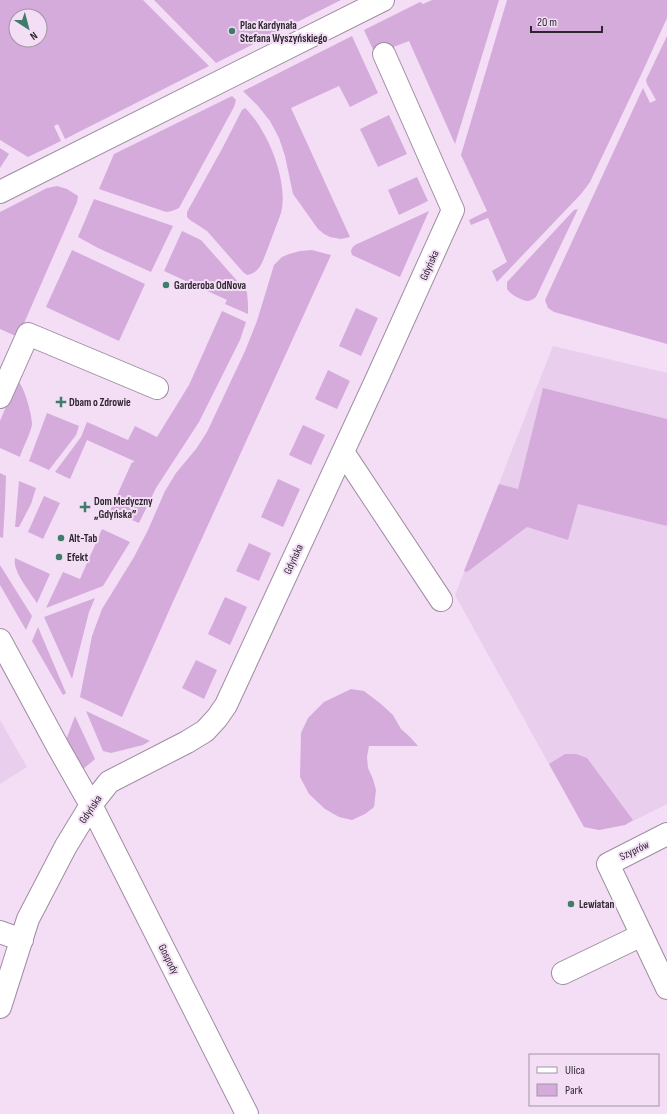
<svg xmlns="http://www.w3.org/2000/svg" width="667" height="1114" viewBox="0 0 667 1114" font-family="'Sofia Sans Condensed',sans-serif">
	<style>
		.built { fill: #e9cfed }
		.green { fill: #d5abdc; fill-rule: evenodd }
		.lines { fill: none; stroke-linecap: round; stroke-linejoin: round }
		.minor-casing { stroke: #a08da3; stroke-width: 24 }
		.minor { stroke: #fff; stroke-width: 22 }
		.poi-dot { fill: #3e7d6a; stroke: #f3def6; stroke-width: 1.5 }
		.labels { text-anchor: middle; stroke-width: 4; stroke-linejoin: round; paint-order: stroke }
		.poi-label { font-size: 11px; font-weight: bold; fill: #2e262f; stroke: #f3def6; text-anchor: start }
		.street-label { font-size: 11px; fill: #2e262f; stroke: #f3def6 }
	</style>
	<rect width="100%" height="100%" fill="#f3def6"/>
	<path class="built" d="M553,346L667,373V804L625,825L599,830L584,827L455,595Z
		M0,720L27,767L0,784Z"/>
	<path class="green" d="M0,0H143L209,66L65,139L58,124L54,126L61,141L28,157L0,140ZM16,16H40V40H16Z
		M154,0H341L216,63Z
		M432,0H499L455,144L409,41L375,54L364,30L420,2L423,4Z
		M507,0H667V18L641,75L590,182L581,194L497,282L492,271L507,262L488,218L471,225L469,220L487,211L461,155Z
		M352,36L378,93L350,107L339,86L291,108L350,237L341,239L330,237L324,234L318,229L293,194L285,156L279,138L270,121L258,106L243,91Z
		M667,36V344L554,312L548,308L545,300L643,88L650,103L656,100L647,84L646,80Z
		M232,96L236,100L234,107L179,208L172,211L166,212L99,189L114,154Z
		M245,108C268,130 289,182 281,213C277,225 272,236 268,248C263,259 261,273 247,275L243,272L207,231L190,220L187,217V212L223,147L242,110Z
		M389,115L407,154L378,167L360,129Z
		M0,148L9,154L0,168Z
		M417,177L428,201L399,215L388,190Z
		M57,186L67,189L78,196L77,202L18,337L0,329V212L47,188Z
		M94,199L173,226L151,272L98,248L78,237Z
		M578,209L536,297C533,299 531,301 527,301C521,300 510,294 507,289C507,288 507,282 507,282L574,210Z
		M429,211L400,277L352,255L351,251L352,248L355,245Z
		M182,231L201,240L247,292L248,304V314L225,304L227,300L164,271Z
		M72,250L145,284L119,341L46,307Z
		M312,250L331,255L172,604L122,717L80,697L92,636L102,609L134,557L148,530L165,491L176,473L196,449L207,432L245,351L257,321L274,265L282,257L289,254L300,251Z
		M356,308L378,318L361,356L339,346Z
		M222,311L246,322L240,340L199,422L156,488L139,523L110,511L132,462L133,463L134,461L87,440L70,479L55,472L81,437L87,422L128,440L135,426L157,437L189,385Z
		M328,370L350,381L337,409L315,399Z
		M17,380C24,385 32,415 32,424C32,430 22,450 20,457L0,448V421Z
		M543,388L667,419V526L578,504L568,540L527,527L467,572L464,571L499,484L518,489Z
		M47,413L79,426L76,435L49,470L29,461Z
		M303,425L325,435L311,465L289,455Z
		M0,473L6,476L5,504L3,538L0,537Z
		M278,479L300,489L283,527L261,517Z
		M19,481L36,488L31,504L19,527H15Z
		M44,496L60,503L43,539L28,532Z
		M102,529L130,542L103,586L46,608L63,572L80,579Z
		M249,543L271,553L259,581L236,571Z
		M15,558L50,574L37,603C30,592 12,571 15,558Z
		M0,565L32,616L26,630L0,585Z
		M225,597L247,607L230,645L208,634Z
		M95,598L89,612L72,679L44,617Z
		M38,627L66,693L63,695L32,641Z
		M196,660L217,670L204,699L182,688Z
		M351,689L364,691L381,704L393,715L401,729L410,737L418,746H369L367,757L368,768L373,779L376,790L374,807L365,814L352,820L339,817L325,809L309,794L300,777L301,733L308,718L324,702Z
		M86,711L150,741L143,745L111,753L103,751Z
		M75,716L95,759L82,770L66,740Z
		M565,754H576L587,758L633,820L625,825L599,830L584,827L549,764Z"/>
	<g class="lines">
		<defs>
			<path id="minor" d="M0,192L383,0
				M0,397L28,334L157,388
				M343,452L441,600
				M0,640L58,747L91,805L247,1114
				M667,834L608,864L667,988
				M0,932L22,940
				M563,973L642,935
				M0,1007L28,919L66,846L91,805L109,782L187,742L205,731L217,718L226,705L378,376L453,210L384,54"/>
		</defs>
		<use href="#minor" class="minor-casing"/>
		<use href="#minor" class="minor"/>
	</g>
	<g class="poi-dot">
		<circle cx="232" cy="31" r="4"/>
		<circle cx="166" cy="285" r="4"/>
		<path d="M59 396h4v4h4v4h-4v4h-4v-4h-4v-4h4z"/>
		<path d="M83 501h4v4h4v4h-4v4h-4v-4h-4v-4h4z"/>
		<circle cx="61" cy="538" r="4"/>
		<circle cx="59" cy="557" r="4"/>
		<circle cx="571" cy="904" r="4"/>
	</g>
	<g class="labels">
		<g class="poi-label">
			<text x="240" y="29">Plac Kardynała<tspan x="240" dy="13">Stefana Wyszyńskiego</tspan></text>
			<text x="174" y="289">Garderoba OdNova</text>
			<text x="69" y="406">Dbam o Zdrowie</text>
			<text x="94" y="505">Dom Medyczny<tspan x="94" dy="13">„Gdyńska”</tspan></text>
			<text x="69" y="542">Alt-Tab</text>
			<text x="67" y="561">Efekt</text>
			<text x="579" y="908">Lewiatan</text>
		</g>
		<g class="street-label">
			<text transform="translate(429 265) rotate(-66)" y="4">Gdyńska</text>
			<text transform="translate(293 559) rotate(-65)" y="4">Gdyńska</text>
			<text transform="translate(90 809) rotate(-56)" y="4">Gdyńska</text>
			<text transform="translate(634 850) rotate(-26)" y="4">Szyprów</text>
			<text transform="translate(169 959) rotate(63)" y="4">Gospody</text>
		</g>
	</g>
	<rect x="529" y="1054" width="130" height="52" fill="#f3def6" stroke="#a494a6"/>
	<rect x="537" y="1067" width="20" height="6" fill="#ffffff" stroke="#a494a6"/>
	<text x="565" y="1074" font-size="12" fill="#2e262f">Ulica</text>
	<rect x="537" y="1084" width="20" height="12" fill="#d5abdc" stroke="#a494a6"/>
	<text x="565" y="1094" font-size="12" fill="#2e262f">Park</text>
	<g transform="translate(28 28) rotate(144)"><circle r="19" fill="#f3def6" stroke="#a494a6"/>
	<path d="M0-3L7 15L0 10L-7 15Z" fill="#3e7d6a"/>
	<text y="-6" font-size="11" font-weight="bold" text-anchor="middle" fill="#2e262f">N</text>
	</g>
	<path d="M531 26v6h71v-6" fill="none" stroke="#2e262f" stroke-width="2"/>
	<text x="537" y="26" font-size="12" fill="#2e262f" stroke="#f3def6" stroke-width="3" paint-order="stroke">20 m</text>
</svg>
